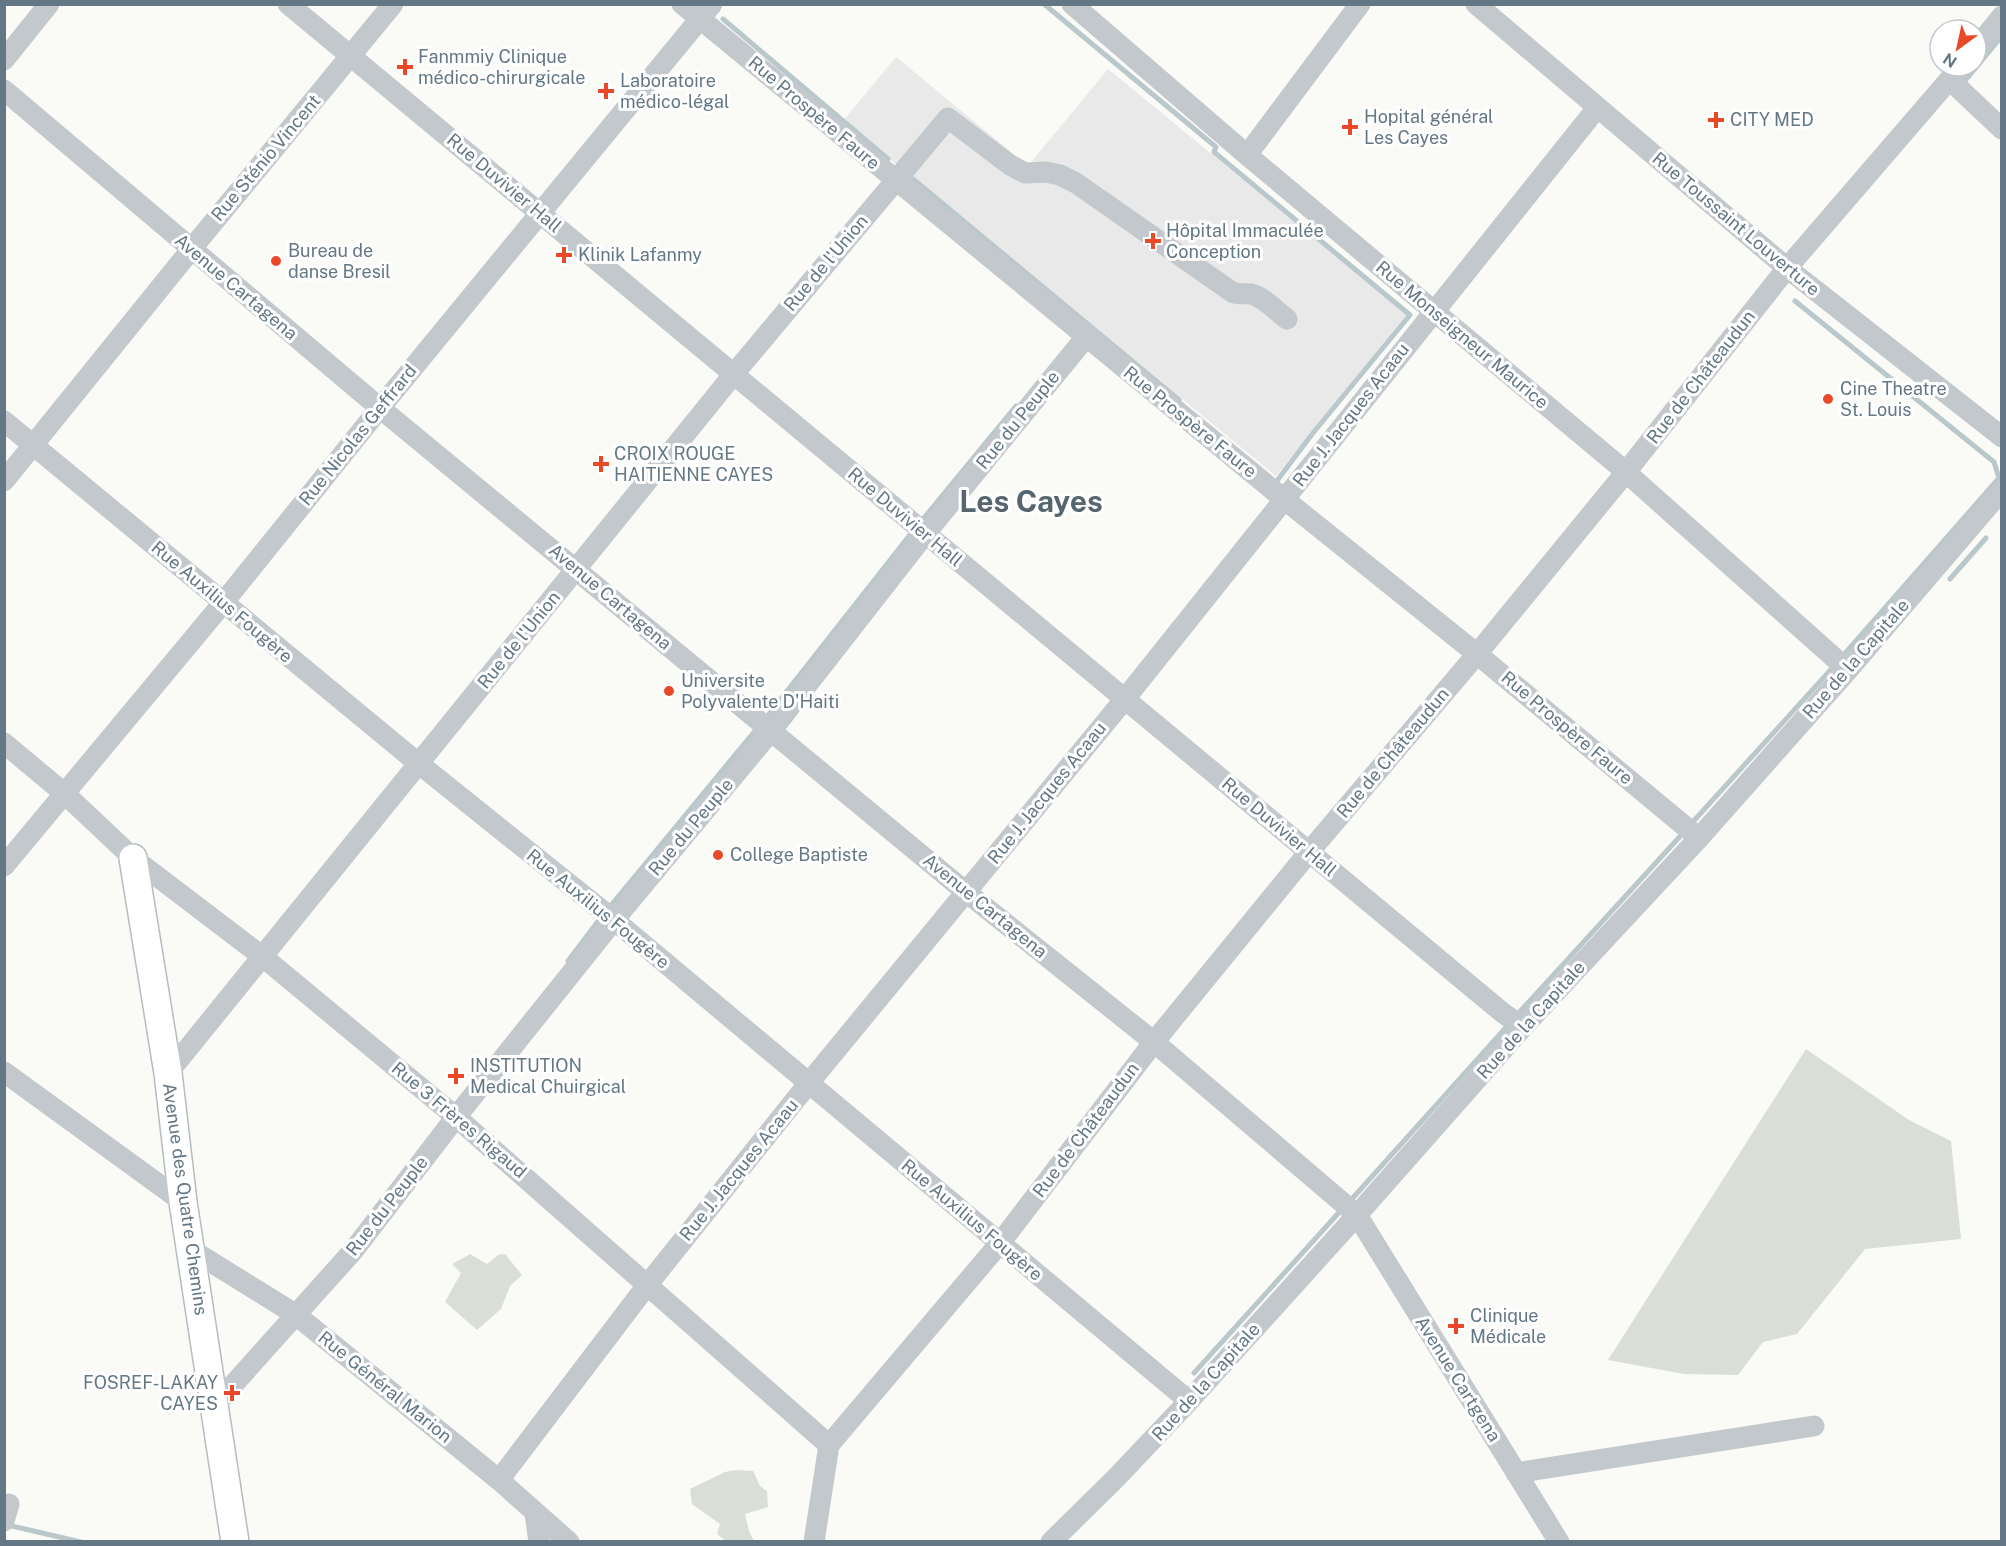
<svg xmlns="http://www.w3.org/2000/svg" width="2006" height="1546" viewBox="0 0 2006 1546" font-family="'Public Sans',sans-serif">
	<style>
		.built { fill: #e8e9e8 }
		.green { fill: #dadfd6 }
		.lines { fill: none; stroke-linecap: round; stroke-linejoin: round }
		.stream { stroke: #bac8cb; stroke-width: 5 }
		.major-casing { stroke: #b6bcc0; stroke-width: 30 }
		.minor { stroke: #c3c8cc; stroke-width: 21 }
		.major { stroke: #fff; stroke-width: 27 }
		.poi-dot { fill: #ea4927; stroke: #fff; stroke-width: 2 }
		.labels { text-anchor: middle; stroke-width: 6; stroke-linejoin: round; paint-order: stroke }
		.poi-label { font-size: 18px; fill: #647784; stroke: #fff; text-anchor: start }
		.street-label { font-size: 18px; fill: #647784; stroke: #fff }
		.town-label { font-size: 30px; font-weight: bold; fill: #56656e; stroke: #fff }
	</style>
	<rect width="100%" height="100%" fill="#fafaf7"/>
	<path class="built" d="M896,57L1028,166L1108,69L1408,315L1276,476L843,121Z"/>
	<path class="green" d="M1806,1049L1909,1120L1951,1141L1961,1239L1865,1249L1797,1334L1763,1342L1738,1375L1684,1374L1608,1360Z
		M470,1254L487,1264L498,1255L505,1254L522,1275L510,1286L501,1309L477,1330L445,1302L461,1273L452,1264Z
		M736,1470L753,1471L760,1486L767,1491L768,1507L745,1514L749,1531L754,1541H726L717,1534L720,1524L692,1504L690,1489L725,1472Z"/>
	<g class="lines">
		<path class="stream" d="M1044,4L1216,147L1214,152L1410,315L1313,433L1276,482L1273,480
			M723,19L888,159
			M1967,85L1964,82L2002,36
			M913,179L1179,400
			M1795,301L1994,462L1999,478L1841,658
			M919,524L1016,406
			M1950,579L1986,538
			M765,719L913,531
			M1690,825L1835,665
			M608,909L759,726
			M568,961L602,916
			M1516,1016L1684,832
			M1350,1201L1510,1023
			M1194,1373L1343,1208
			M12,1526L81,1542"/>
		<defs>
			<path id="major" d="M133,858L168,1073L183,1202L235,1542"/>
		</defs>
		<use href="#major" class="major-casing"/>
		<path class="minor" d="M288,4L1503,1013L1523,1027
			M682,4L1284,499L1477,654L1699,838
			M1072,4L1247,155L1619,466L1848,670
			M1476,4L1787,268L2002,437
			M1976,48L2002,16
			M4,60L49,4
			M1950,80L2002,129
			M4,90L380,408L966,892L1154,1042L1357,1215L1559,1542
			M1247,155L1360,4
			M4,421L418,763L614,920L1189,1401
			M4,481L198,241L393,4
			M4,743L65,794L133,858L263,957L456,1117L829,1445L814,1542
			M4,866L223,603L380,408L712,4
			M4,1072L183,1202
			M168,1073L733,375L948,118L1010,165L1025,173L1046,172L1060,175L1076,183L1232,292C1239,295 1244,293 1251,294C1264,297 1276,311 1287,319
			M190,1249L295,1314L499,1480L569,1542
			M214,1406L353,1251L456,1117L614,920L771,731L925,534L1086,337
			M829,1445L1000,1243L1154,1042L1309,852L1477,654L1626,472L1787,268L1961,66
			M1516,1473L1814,1426
			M499,1480L648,1284L808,1084L1124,700L1597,108
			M535,1513L539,1542
			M4,1521L9,1504
			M1051,1542L1115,1479L1189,1401L1357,1215L1523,1027L1699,838L1848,670L2002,490"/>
		<use href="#major" class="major"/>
	</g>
	<g class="poi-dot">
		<path d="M402 58h6v6h6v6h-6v6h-6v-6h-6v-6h6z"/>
		<path d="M603 82h6v6h6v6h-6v6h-6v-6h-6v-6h6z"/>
		<path d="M1713 111h6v6h6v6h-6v6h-6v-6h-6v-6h6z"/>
		<path d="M1347 118h6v6h6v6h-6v6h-6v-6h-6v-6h6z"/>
		<path d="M1150 232h6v6h6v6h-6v6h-6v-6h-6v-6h6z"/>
		<path d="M561 246h6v6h6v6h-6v6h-6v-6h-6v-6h6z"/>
		<circle cx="276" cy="261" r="6"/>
		<circle cx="1828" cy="399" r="6"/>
		<path d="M598 455h6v6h6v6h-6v6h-6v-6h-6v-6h6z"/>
		<circle cx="669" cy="691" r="6"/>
		<circle cx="718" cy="855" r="6"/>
		<path d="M453 1067h6v6h6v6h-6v6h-6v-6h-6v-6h6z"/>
		<path d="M1453 1317h6v6h6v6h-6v6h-6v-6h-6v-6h6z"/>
		<path d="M229 1384h6v6h6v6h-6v6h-6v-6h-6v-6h6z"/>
	</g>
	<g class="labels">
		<g class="poi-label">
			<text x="418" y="63">Fanmmiy Clinique<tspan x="418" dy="21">médico-chirurgicale</tspan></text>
			<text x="620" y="87">Laboratoire<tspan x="620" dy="21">médico-légal</tspan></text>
			<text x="1364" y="123">Hopital général<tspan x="1364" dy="21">Les Cayes</tspan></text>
			<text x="1730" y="126">CITY MED</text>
			<text x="1166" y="237">Hôpital Immaculée<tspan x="1166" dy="21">Conception</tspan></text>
			<text x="288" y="257">Bureau de<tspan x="288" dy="21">danse Bresil</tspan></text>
			<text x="578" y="261">Klinik Lafanmy</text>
			<text x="1840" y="395">Cine Theatre<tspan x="1840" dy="21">St. Louis</tspan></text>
			<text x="614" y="460">CROIX ROUGE<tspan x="614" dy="21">HAITIENNE CAYES</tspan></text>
			<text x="681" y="687">Universite<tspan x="681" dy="21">Polyvalente D'Haiti</tspan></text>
			<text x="730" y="861">College Baptiste</text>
			<text x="470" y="1072">INSTITUTION<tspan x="470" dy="21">Medical Chuirgical</tspan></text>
			<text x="1470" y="1322">Clinique<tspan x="1470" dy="21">Médicale</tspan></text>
			<text x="218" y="1389" text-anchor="end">FOSREF-LAKAY<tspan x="218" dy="21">CAYES</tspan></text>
		</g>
		<g class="street-label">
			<text transform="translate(814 113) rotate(40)" y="6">Rue Prospère Faure</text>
			<text transform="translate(266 158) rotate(-50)" y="6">Rue Sténio Vincent</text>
			<text transform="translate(504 183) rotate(40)" y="6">Rue Duvivier Hall</text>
			<text transform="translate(1736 224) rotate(40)" y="6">Rue Toussaint Louverture</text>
			<text transform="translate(826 263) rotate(-50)" y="6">Rue de l'Union</text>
			<text transform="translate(236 287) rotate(40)" y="6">Avenue Cartagena</text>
			<text transform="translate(1462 335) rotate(40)" y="6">Rue Monseigneur Maurice</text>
			<text transform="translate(1701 377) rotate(-52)" y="6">Rue de Châteaudun</text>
			<text transform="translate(1351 415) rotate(-52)" y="6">Rue J. Jacques Acaau</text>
			<text transform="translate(1018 420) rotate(-51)" y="6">Rue du Peuple</text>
			<text transform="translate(1190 422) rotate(39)" y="6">Rue Prospère Faure</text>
			<text transform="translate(358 435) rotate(-51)" y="6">Rue Nicolas Geffrard</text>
			<text transform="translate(905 517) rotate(40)" y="6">Rue Duvivier Hall</text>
			<text transform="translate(610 597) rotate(40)" y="6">Avenue Cartagena</text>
			<text transform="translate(222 602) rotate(40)" y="6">Rue Auxilius Fougère</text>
			<text transform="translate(519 640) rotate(-51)" y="6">Rue de l'Union</text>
			<text transform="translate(1856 659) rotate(-49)" y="6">Rue de la Capitale</text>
			<text transform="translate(1567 728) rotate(40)" y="6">Rue Prospère Faure</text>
			<text transform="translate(1393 753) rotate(-50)" y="6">Rue de Châteaudun</text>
			<text transform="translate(1047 793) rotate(-51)" y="6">Rue J. Jacques Acaau</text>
			<text transform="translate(691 827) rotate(-50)" y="6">Rue du Peuple</text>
			<text transform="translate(1279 827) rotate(40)" y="6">Rue Duvivier Hall</text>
			<text transform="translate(985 906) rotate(39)" y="6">Avenue Cartagena</text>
			<text transform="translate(598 909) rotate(39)" y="6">Rue Auxilius Fougère</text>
			<text transform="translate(1531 1020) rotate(-48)" y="6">Rue de la Capitale</text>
			<text transform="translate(459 1120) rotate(40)" y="6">Rue 3 Frères Rigaud</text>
			<text transform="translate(1086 1130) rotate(-53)" y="6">Rue de Châteaudun</text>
			<text transform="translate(739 1170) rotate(-51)" y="6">Rue J. Jacques Acaau</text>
			<text transform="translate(185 1199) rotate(82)" y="6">Avenue des Quatre Chemins</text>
			<text transform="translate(387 1206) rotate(-52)" y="6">Rue du Peuple</text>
			<text transform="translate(972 1220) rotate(40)" y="6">Rue Auxilius Fougère</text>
			<text transform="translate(1458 1379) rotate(58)" y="6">Avenue Cartgena</text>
			<text transform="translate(1206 1382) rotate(-48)" y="6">Rue de la Capitale</text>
			<text transform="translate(385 1387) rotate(39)" y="6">Rue Général Marion</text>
		</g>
		<g class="town-label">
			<text x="1031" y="512">Les Cayes</text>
		</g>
	</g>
	<rect width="2006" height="1546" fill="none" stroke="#647784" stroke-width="12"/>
	<g transform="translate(1958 48) rotate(213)"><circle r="28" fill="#ffffff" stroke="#c1c9ce" stroke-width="1.5"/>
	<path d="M0-4.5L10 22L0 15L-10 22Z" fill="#ea4927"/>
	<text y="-9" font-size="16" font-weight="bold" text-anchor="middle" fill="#647784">N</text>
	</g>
</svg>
